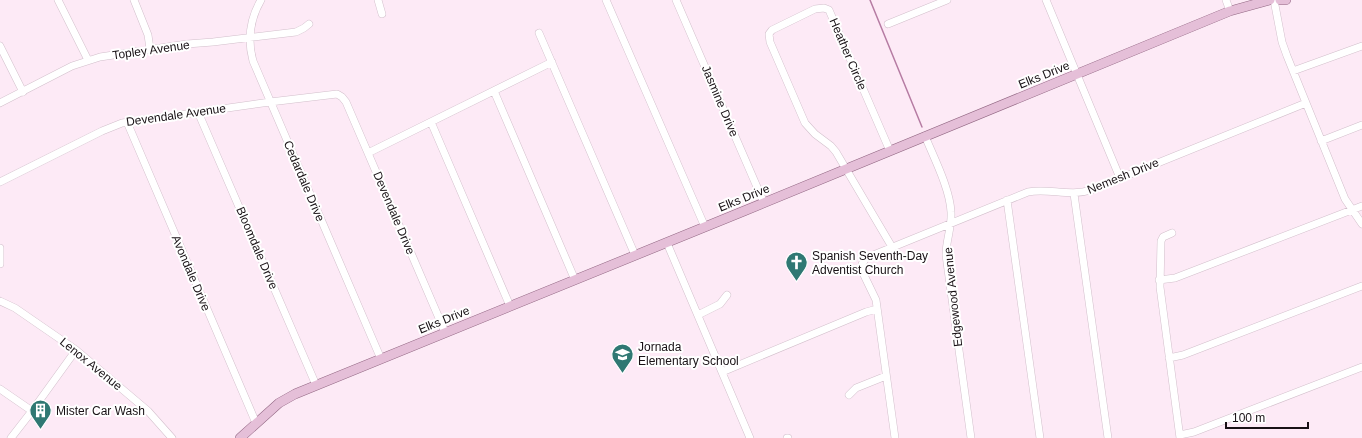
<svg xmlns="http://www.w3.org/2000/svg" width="1362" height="438" viewBox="0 0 1362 438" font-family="Arial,sans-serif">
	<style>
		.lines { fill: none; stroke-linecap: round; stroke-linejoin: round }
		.stream { stroke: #b67ca3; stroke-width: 1.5 }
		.minor-casing { stroke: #d2bfcb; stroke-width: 8 }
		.major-casing { stroke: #926783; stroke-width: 10 }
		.minor { stroke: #fff; stroke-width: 7 }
		.major { stroke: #e5bfd8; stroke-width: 9 }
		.labels { text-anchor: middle; stroke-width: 4; stroke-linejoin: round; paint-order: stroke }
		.street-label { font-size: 12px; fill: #181115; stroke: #fff }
		.poi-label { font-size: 12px; fill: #181115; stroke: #fff; text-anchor: start }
	</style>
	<rect width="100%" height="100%" fill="#fdeaf6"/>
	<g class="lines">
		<path class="stream" d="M870,0L922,127"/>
		<defs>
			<path id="minor" d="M58,0L88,60
				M134,0L148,35L150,49
				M261,0C250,19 247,39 253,61L381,359
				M378,0L382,14
				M606,0L705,227
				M676,0L764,203
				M1046,0L1120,178
				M1226,0L1230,11
				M1274,0L1282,42L1287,56L1345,199L1362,224
				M888,24L947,0
				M539,33L635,255
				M0,46L23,92
				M1293,71L1362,46
				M494,91L575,280
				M0,103L72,66L100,57L187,44L213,42L296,32L304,28L309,24
				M198,112L316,385
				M127,122L256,423
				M431,122L510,306
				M925,136C934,158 950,189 951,212C952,227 946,240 946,255L971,438
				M1321,141L1362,125
				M890,151L829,10L824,8L815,9L772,30L769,34L770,42L805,123L815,134L831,146L836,152L892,247
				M368,153L552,62
				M0,182L102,131L122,123L270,102L337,94L342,97L346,102L445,332
				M1074,194L1108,438
				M1007,200L1040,438
				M1172,233L1163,237L1161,241L1160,287L1180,438
				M667,243L750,438
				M0,248V264
				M1159,280L1175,278L1362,206
				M0,301L15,308L76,350L148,411L172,438
				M698,315L720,304L727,295
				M1169,358L1183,355L1362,286
				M722,372L866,312L877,309
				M0,389L32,411
				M849,395L856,388L886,376
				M1180,435L1194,432L1362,367
				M11,438L32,411L76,350
				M787,438H788
				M895,438L876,300L862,271V264L866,258L1028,192C1049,188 1070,197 1091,190L1306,103"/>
			<path id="major" d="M1280,0H1286
				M240,438L279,403L295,394L744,211L1230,11L1270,0"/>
		</defs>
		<use href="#minor" class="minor-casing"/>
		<use href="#major" class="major-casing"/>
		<use href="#minor" class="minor"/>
		<use href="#major" class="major"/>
	</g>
	<defs>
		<symbol id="church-pin" viewBox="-11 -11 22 30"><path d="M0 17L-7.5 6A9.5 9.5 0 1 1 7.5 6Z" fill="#2f7873" stroke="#fff"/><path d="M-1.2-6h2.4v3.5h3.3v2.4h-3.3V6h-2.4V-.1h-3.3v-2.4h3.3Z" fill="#fff"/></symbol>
		<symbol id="school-pin" viewBox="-11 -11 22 30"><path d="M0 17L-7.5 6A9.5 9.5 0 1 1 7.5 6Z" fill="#2f7873" stroke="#fff"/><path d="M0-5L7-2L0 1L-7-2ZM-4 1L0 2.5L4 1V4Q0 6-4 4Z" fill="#fff"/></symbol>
		<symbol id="building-pin" viewBox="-11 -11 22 30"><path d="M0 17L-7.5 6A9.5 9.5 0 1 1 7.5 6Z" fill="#2f7873" stroke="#fff"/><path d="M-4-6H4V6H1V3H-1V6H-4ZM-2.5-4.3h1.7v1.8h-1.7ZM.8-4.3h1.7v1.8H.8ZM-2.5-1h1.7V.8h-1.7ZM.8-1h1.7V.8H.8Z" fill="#fff"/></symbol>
	</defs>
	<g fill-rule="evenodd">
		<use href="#church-pin" x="784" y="250" width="25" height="34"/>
		<use href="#school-pin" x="610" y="342" width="25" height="34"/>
		<use href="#building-pin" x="28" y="398" width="25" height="34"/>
	</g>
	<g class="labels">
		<g class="street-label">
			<text transform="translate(151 50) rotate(-8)" y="4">Topley Avenue</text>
			<text transform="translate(848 54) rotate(67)" y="4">Heather Circle</text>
			<text transform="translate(1044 75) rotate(-22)" y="4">Elks Drive</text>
			<text transform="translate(720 101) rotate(67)" y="4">Jasmine Drive</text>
			<text transform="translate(176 115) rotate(-8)" y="4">Devendale Avenue</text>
			<text transform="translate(1123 176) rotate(-22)" y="4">Nemesh Drive</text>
			<text transform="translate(304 181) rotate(67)" y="4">Cedardale Drive</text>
			<text transform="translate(744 198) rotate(-22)" y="4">Elks Drive</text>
			<text transform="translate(394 213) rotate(67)" y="4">Devendale Drive</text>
			<text transform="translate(257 248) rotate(67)" y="4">Bloomdale Drive</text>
			<text transform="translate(191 273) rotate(67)" y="4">Avondale Drive</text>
			<text transform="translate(953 297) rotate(-96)" y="4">Edgewood Avenue</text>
			<text transform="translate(444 320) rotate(-22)" y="4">Elks Drive</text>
			<text transform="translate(91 364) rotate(39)" y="4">Lenox Avenue</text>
		</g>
		<g class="poi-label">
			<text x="812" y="260">Spanish Seventh-Day<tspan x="812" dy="14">Adventist Church</tspan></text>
			<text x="638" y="351">Jornada<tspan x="638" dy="14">Elementary School</tspan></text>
			<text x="56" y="415">Mister Car Wash</text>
		</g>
	</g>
	<path d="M1226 422v6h82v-6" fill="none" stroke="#181115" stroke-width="2"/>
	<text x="1232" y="422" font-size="12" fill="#181115" stroke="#ffffff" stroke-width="3" paint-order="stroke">100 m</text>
</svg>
